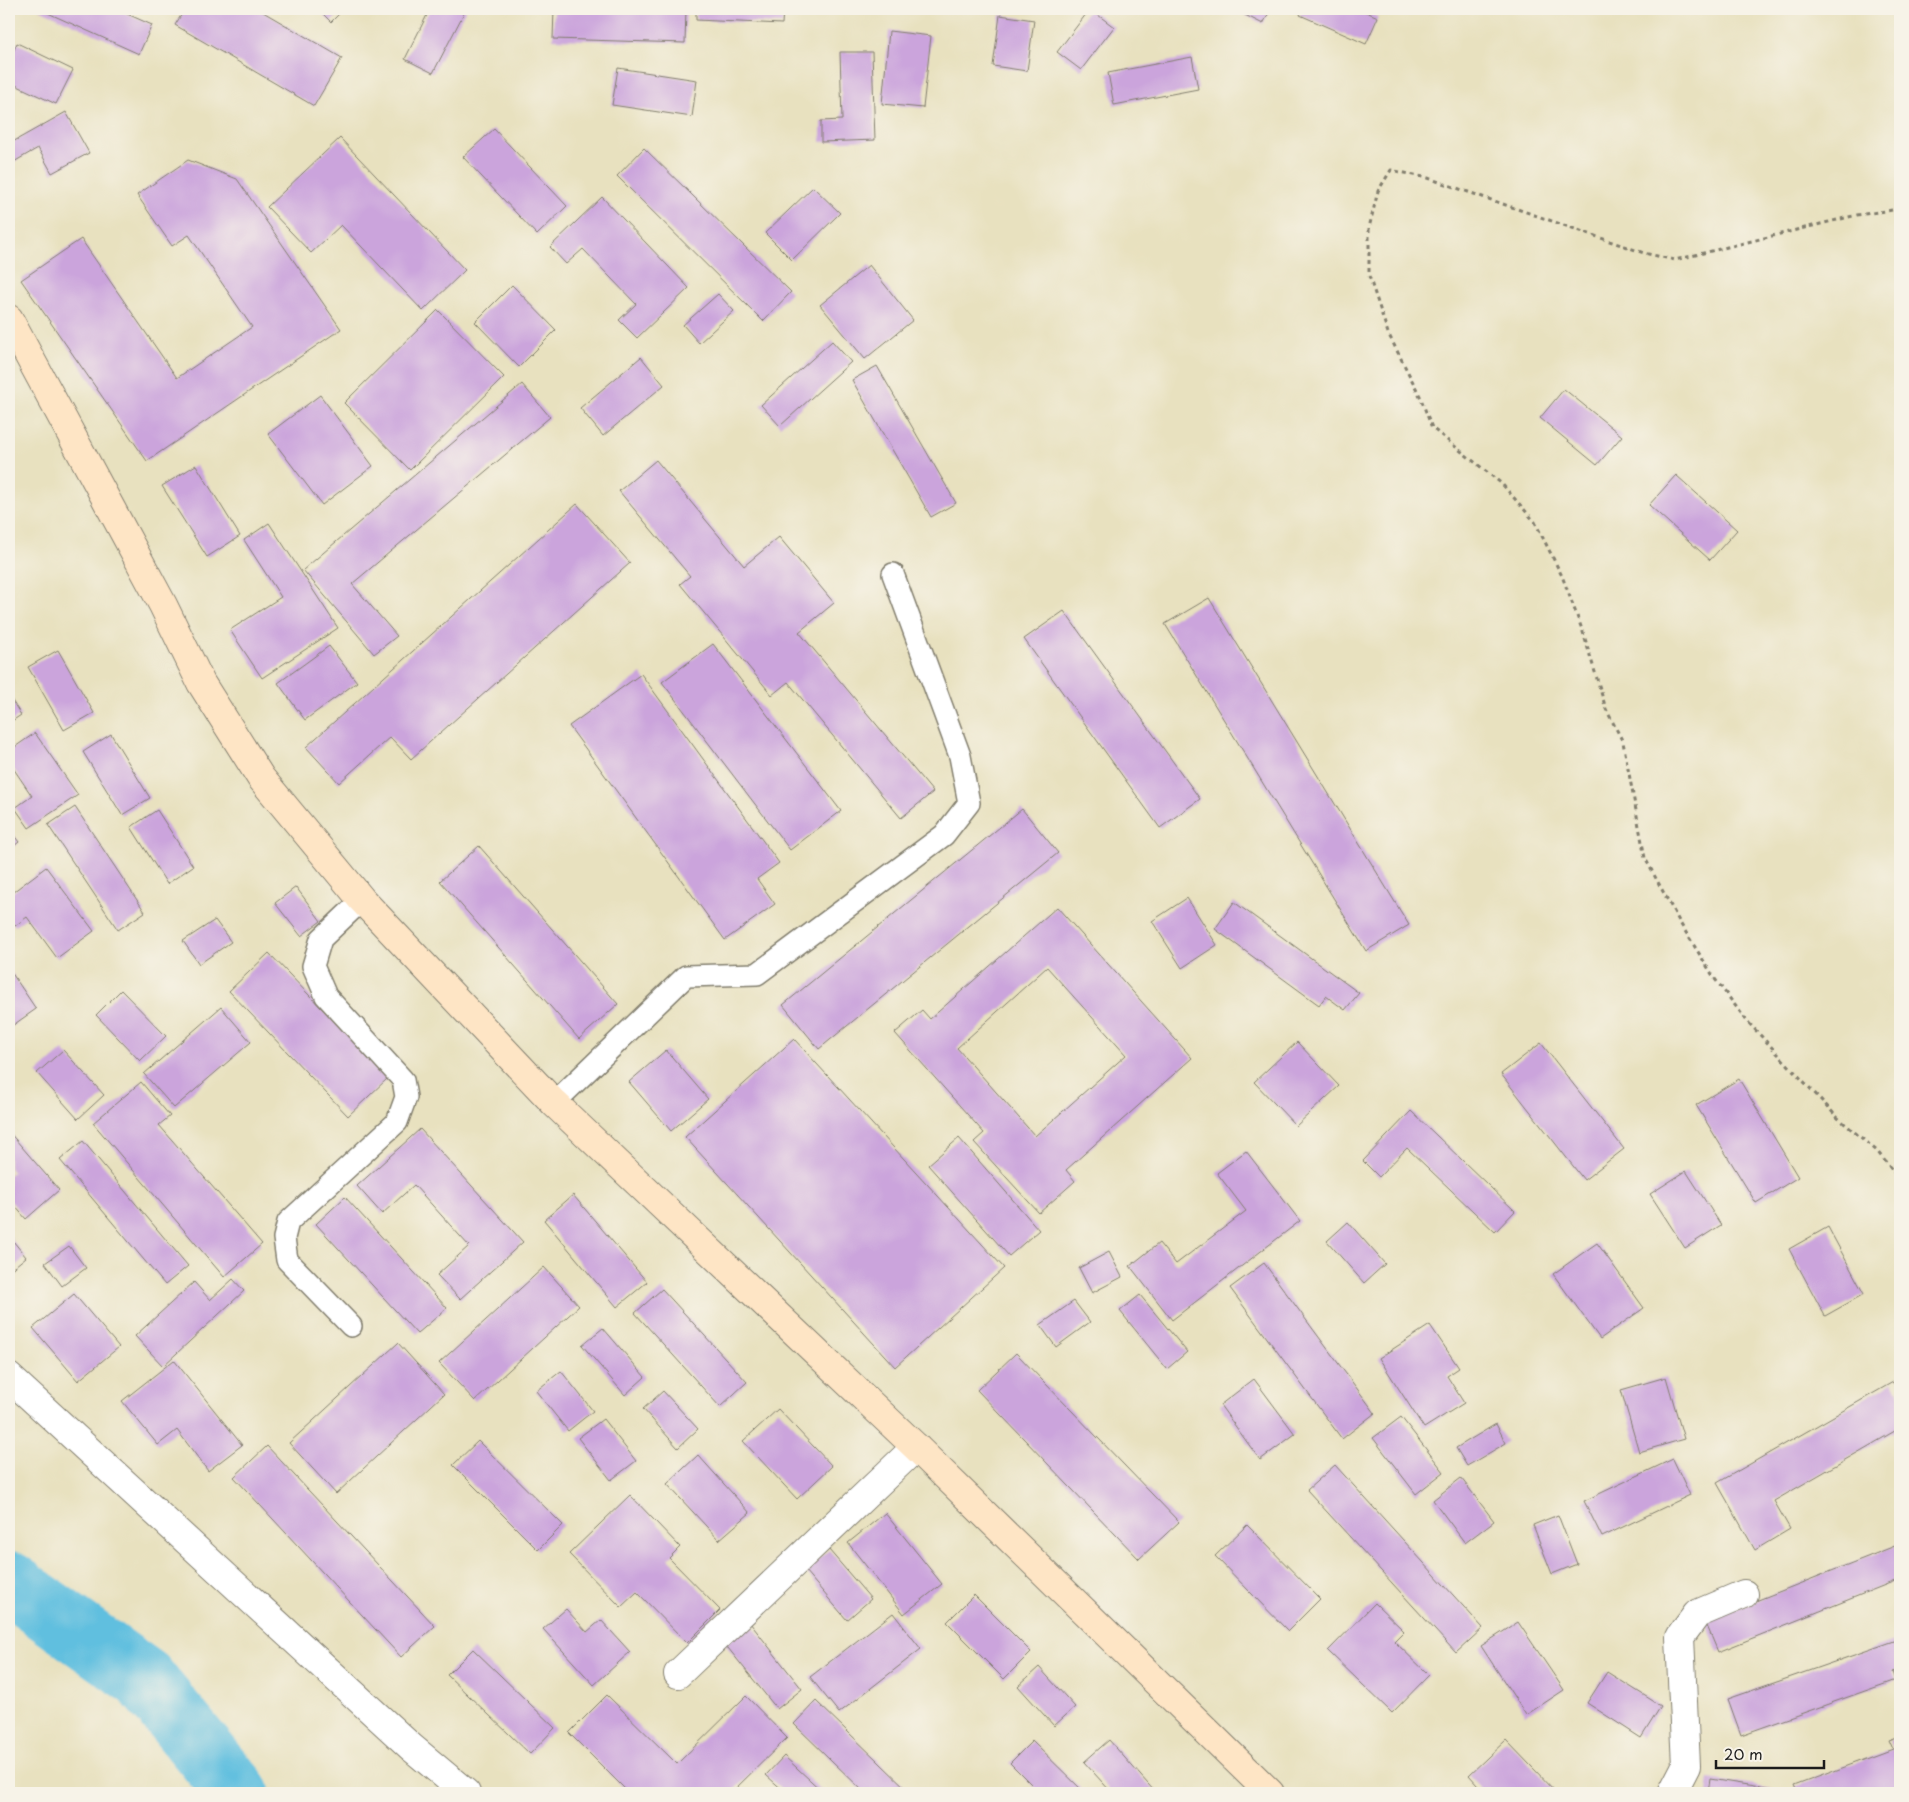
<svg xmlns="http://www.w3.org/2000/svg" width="1909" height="1802" viewBox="0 0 1909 1802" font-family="'Playpen Sans',sans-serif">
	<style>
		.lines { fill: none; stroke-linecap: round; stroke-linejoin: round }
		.river { stroke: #61bfdf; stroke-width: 64 }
		.building { fill: #cba4dc; fill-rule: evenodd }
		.lane-casing { stroke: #827e6e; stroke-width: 24 }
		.street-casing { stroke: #827e6e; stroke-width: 30 }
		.secondary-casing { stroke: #827e6e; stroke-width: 30 }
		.path { stroke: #827e6e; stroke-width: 3; stroke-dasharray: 4 4; stroke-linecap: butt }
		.lane { stroke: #fff; stroke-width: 21 }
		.street { stroke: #fff; stroke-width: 28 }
		.secondary { stroke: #fee5c5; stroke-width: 28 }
	</style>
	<rect width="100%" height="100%" fill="#f7f3e8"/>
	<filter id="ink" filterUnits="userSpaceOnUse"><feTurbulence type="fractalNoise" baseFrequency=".02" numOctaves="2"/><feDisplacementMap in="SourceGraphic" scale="10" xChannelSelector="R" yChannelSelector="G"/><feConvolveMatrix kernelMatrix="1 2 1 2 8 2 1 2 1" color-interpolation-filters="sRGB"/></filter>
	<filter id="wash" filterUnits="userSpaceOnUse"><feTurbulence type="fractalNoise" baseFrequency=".0096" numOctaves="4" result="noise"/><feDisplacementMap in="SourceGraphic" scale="20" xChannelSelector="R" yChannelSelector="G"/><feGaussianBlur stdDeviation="1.12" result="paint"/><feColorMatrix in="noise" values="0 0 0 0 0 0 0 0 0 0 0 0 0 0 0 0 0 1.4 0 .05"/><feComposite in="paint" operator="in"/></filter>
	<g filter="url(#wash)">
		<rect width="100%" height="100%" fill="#e8e1bf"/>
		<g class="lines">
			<path class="river" d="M9,1583L144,1679L238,1793"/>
		</g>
		<g id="blocks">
			<path class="building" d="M39,9H116L152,25L139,54Z
				M185,9H258L342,58L314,106L175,25Z
				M318,9H344L331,22Z
				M430,9H466L433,73L405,59Z
				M554,9H686L685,43L553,39Z
				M696,9H783L782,24L696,20Z
				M1090,9L1114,27L1081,70L1057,52Z
				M1233,9H1271L1263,24Z
				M1302,9H1359L1378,17L1366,44L1300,15Z
				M1000,15L1034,20L1027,71L993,66Z
				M889,31L931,36L923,108L882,104Z
				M17,43L73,70L56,104L9,82V61Z
				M840,52H872L875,140L821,142V121L842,120Z
				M1192,57L1198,89L1114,105L1108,73Z
				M618,68L697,80L692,117L612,105Z
				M66,112L89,153L52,173L38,148L12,163L9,156V144Z
				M494,129L567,206L537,235L463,157Z
				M340,138L465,270L423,311L341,225L311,253L267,207Z
				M644,148L791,292L763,321L617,176Z
				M188,160L237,179L341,329L147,461L21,280L81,239L177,378L252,327L189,235L172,246L137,195Z
				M813,187L840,213L792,260L765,233Z
				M602,197L689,288L637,338L619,320L636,304L583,249L566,264L550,247Z
				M869,265L913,320L865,359L820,305Z
				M512,285L556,330L519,367L475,322Z
				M718,294L734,311L699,343L683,325Z
				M438,310L504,377L410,470L344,403Z
				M832,341L851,362L780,426L761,405Z
				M641,357L664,385L603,436L580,408Z
				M877,366L956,503L931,517L852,380Z
				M522,384L550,417L352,584L397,636L374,654L303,570Z
				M1564,389L1622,436L1597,465L1540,418Z
				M320,395L373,466L322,505L268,434Z
				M656,460L744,566L779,537L834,603L799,632L933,792L901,818L788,682L772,695L680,584L690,576L619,491Z
				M196,465L240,536L207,557L162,486Z
				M1676,475L1737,530L1710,560L1649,505Z
				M577,504L630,563L411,759L390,737L339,783L306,747Z
				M269,523L338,628L262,678L230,630L281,597L244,540Z
				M1209,598L1409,925L1366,951L1165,624Z
				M1064,611L1200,799L1160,828L1024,639Z
				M713,644L841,811L790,850L662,682Z
				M329,646L357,682L305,720L278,683Z
				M58,650L94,713L64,730L28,667Z
				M641,674L779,863L757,879L775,904L725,940L569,726Z
				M9,696L21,715L9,723Z
				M35,733L78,795L29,828L15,808L32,796L9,762V751Z
				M111,734L150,798L122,815L83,752Z
				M75,807L145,912L118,930L48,825Z
				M1022,809L1058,853L819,1049L783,1005Z
				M157,810L193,866L167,884L131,827Z
				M9,829L19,842L9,850Z
				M479,846L618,1004L579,1039L440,881Z
				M46,867L94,931L57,958L27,917L15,926L9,918V895Z
				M296,887L321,921L301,936L275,903Z
				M1187,898L1217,945L1182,968L1152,921Z
				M1234,902L1359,993L1345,1010L1326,996L1319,1005L1215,929Z
				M1057,907L1192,1058L1066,1170L1075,1181L1039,1213L974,1142L984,1133L895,1033L922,1010L930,1019ZM1047,967L1126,1055L1035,1136L957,1048Z
				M215,920L231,942L199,964L183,941Z
				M269,953L388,1078L348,1116L229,991Z
				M9,969L36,1009L9,1028Z
				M121,990L166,1036L140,1061L96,1015Z
				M221,1007L251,1042L174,1108L144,1074Z
				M794,1039L1004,1268L895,1367L685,1137Z
				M1297,1042L1339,1086L1296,1126L1254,1082Z
				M1541,1043L1624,1149L1584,1180L1501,1074Z
				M63,1050L104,1095L78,1119L37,1073Z
				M666,1050L708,1099L671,1131L629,1082Z
				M1739,1079L1798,1177L1756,1203L1696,1105Z
				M141,1082L170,1116L159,1125L262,1244L224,1277L93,1123Z
				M1411,1111L1515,1211L1495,1232L1407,1148L1379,1177L1363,1161Z
				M420,1129L523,1242L460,1299L437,1275L469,1246L414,1185L382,1214L357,1186Z
				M9,1132L59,1190L26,1219L9,1199V1175L13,1172L9,1167Z
				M959,1138L1039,1230L1009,1256L928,1165Z
				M83,1141L188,1266L165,1285L60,1160Z
				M1246,1151L1300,1221L1172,1320L1130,1266L1159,1243L1176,1264L1246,1211L1217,1173Z
				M1686,1171L1721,1225L1685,1248L1650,1194Z
				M573,1195L647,1282L617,1307L544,1220Z
				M345,1197L447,1308L417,1334L316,1224Z
				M1348,1222L1385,1264L1364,1283L1327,1241Z
				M1828,1227L1864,1294L1825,1316L1789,1249Z
				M9,1236L26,1257L9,1271Z
				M1597,1243L1644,1308L1600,1339L1553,1274Z
				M69,1246L86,1268L62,1286L45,1263Z
				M1109,1252L1122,1277L1092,1293L1079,1268Z
				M1264,1263L1375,1413L1342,1439L1230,1288Z
				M544,1267L579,1306L475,1401L439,1363Z
				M233,1279L244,1291L163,1366L135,1336L194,1282L210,1300Z
				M662,1289L747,1382L720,1407L635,1313Z
				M74,1294L119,1347L78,1381L33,1328Z
				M1140,1295L1187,1352L1167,1369L1120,1311Z
				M1074,1301L1090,1322L1056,1347L1040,1325Z
				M1430,1325L1459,1368L1447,1376L1464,1403L1424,1428L1379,1358Z
				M603,1328L645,1377L625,1395L582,1345Z
				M398,1343L444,1394L336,1494L289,1443Z
				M1016,1353L1179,1522L1139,1559L977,1390Z
				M174,1360L242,1445L208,1471L177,1430L158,1445L122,1401Z
				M561,1371L593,1411L568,1431L536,1391Z
				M1666,1377L1684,1439L1639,1452L1621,1390Z
				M1254,1379L1295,1434L1260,1460L1220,1405Z
				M1893,1382L1900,1394V1428L1774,1501L1790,1529L1755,1550L1717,1483Z
				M663,1391L698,1429L678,1448L643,1409Z
				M778,1409L832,1466L797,1499L743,1441Z
				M1401,1417L1444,1472L1416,1494L1373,1438Z
				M603,1419L636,1461L611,1480L578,1438Z
				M1496,1424L1506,1443L1467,1466L1456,1448Z
				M478,1441L563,1525L538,1550L453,1465Z
				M267,1446L435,1626L401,1657L234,1477Z
				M698,1455L750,1513L719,1540L667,1484Z
				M1673,1459L1690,1495L1602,1537L1584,1501Z
				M1335,1465L1483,1628L1456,1653L1307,1490Z
				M1461,1478L1494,1521L1465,1543L1433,1500Z
				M630,1495L680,1547L669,1558L720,1610L687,1643L637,1592L621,1607L569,1554Z
				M885,1513L942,1584L904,1614L848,1543Z
				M1558,1515L1577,1564L1552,1574L1533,1525Z
				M1247,1525L1320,1599L1288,1631L1215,1556Z
				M1900,1544V1579L1718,1652L1705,1621Z
				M829,1550L871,1599L847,1620L805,1571Z
				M974,1595L1031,1652L1004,1679L947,1622Z
				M1375,1603L1404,1631L1394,1641L1429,1675L1392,1713L1328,1651Z
				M566,1609L587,1632L601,1620L630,1652L594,1685L543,1629Z
				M893,1613L921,1649L839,1713L810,1677Z
				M1518,1622L1564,1690L1526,1715L1481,1646Z
				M750,1623L802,1689L777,1709L724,1643Z
				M1900,1639V1670L1893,1672L1896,1680L1741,1735L1728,1699Z
				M473,1649L555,1728L530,1754L447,1675Z
				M1039,1667L1075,1707L1054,1726L1018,1686Z
				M1607,1672L1661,1706L1641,1738L1587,1703Z
				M607,1695L677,1764L746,1696L787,1738L731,1793H629L569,1733Z
				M816,1701L911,1793H865L794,1724Z
				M1900,1736V1787L1884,1793H1797L1794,1786L1893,1749L1889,1740Z
				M1109,1740L1156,1793H1112L1084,1762Z
				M1506,1740L1557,1793H1485L1469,1775Z
				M1032,1741L1085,1793H1040L1010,1763Z
				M784,1756L824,1793H786L766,1775Z
				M1710,1779L1773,1789L1772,1793H1708Z"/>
		</g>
	</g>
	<g filter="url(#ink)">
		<use href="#blocks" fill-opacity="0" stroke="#827e6e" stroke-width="1"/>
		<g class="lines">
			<defs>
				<path id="lane" d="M554,1103L686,976L757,974L944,835L969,803L960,756L893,574
					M351,1326L287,1260L284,1238L288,1222L397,1122L406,1097L403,1080L326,996L313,966L321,939L362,900"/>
				<path id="street" d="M9,1377L411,1747L466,1793
					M678,1674L916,1447
					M1672,1793L1686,1766L1680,1637L1697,1614L1744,1594"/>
				<path id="secondary" d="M9,319L163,605L201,683L261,778L362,900L554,1103L916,1447L1270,1793"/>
			</defs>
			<use href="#lane" class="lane-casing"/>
			<use href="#street" class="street-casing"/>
			<use href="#secondary" class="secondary-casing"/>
			<path class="path" d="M1900,209L1857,215L1675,260L1644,253L1428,178L1391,170L1378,191L1369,228V276L1388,333L1420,396L1432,428L1502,484L1535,522L1562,576L1583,632L1606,709L1623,742L1645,858L1680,923L1715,979L1747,1021L1838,1118L1877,1151L1900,1180"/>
			<use href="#lane" class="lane"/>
			<use href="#street" class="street"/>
			<use href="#secondary" class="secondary"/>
		</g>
	</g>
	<rect width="1909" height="1802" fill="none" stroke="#f7f3e8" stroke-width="30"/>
	<path d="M1716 1760v8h108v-8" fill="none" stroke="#1c1c1c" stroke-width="2.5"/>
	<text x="1724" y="1760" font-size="15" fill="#1c1c1c" stroke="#f7f3e8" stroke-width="4" paint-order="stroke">20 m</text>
</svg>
